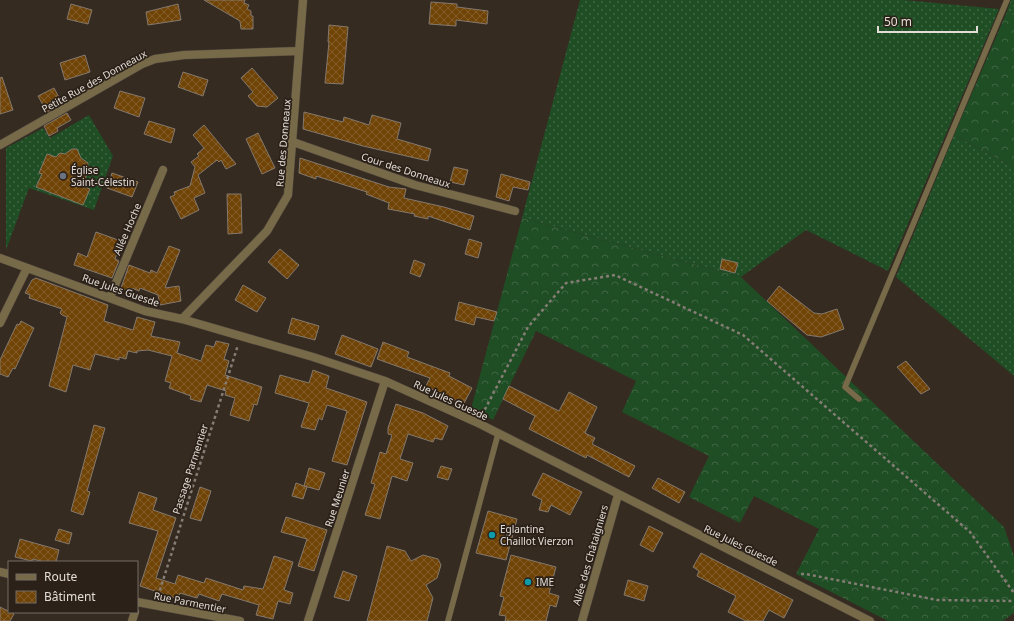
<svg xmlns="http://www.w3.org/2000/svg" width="1014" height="621" viewBox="0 0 1014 621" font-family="'Noto Sans',sans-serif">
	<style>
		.grass { fill: url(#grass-dots) }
		.forest { fill: url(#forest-crowns) }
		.building { fill: url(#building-cross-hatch); stroke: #84796e }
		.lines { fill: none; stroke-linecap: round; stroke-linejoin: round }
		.service-casing { stroke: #51473e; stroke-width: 6 }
		.minor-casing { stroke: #51473e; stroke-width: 9 }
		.path { stroke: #867e76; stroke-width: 2.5; stroke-dasharray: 3 3; stroke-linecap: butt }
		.service { stroke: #776a49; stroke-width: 5.5 }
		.minor { stroke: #776a49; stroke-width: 8 }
		.worship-dot { fill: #6b7280; stroke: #2b2118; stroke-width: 1.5 }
		.culture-dot { fill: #0f9aa8; stroke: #2b2118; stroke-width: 1.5 }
		.labels { text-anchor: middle; stroke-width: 3.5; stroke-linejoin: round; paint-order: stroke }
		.street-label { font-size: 10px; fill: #e3ddd7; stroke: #2b2118 }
		.poi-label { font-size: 10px; fill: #e3ddd7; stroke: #2b2118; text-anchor: start }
	</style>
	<defs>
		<pattern id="grass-dots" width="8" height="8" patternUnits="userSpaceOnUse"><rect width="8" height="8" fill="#1f4d24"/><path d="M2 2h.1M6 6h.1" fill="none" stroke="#3f6643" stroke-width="1.8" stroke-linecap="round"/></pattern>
		<pattern id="forest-crowns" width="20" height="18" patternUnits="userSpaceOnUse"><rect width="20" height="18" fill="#1f4d24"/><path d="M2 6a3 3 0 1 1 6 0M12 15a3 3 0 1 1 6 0" fill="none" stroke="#3f6643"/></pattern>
		<pattern id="building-cross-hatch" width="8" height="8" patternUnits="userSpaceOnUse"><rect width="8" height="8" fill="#704306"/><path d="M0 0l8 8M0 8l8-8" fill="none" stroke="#845e2a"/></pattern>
	</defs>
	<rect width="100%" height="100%" fill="#352b21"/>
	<path class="grass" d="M580,0H904L999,9L888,271L806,230L741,277L522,218Z
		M1011,0H1014V14H1006Z
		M89,115L113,156L94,210L29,188L6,250V148L43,128L50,138Z
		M954,135L1014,167V376L896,277Z"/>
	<path class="forest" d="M1006,14H1014V167L954,135Z
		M522,218L741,277L1004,527L1014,556V613L1003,621H888L796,574L819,529L754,496L740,523L689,497L709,456L622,412L636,381L536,331L493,420L471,409Z"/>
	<path class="building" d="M204,0H245L244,3L249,5L247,9L251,11V16H253V29H241L240,21Z
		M431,2L457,4V7L488,11L487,24L456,20V26L429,24Z
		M71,4L92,10L88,24L67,19Z
		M178,4L181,20L148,25L146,12Z
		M329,25L348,27L343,84L325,83L329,42H328Z
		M85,55L90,72L65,80L60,63Z
		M252,68L278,98L267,107L257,106L248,96L253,92L241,78Z
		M183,72L208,80L203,96L178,87Z
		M2,77L13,110L0,114V78Z
		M54,88L62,103L47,112L38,96Z
		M120,91L145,98L139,117L114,108Z
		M304,112L343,122L344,117L369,125L372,115L401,123L397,139L431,149L428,161L363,146L303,129Z
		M67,113L71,120L57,128L58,131L49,136L44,126Z
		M149,121L175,129L171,143L144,134Z
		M204,125L236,164L226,169L221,160L219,162L217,160L198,175L205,193L194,198L199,210L181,219L170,197L175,195L174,192L190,186L195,167L191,162L199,156L197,154L204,148L193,135Z
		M258,133L275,168L262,174L246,139Z
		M72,149H77L81,158L88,163V172L82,186L90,189L83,205L36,187L42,174L39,173L47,154L56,157L60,153L65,154Z
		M300,158L389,187L406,189L404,198L444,207L474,216L470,230L428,216V219L414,216L415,214L388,209L389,203L366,194L367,192L316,176V179L299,173Z
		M454,167L468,170L464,185L450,182Z
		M112,173L138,182L132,197L107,188Z
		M501,174L530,182L528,190L513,187L509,201L496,197Z
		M227,194H241L242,233L228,234Z
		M96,232L121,241L115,259L119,261L112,278L74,265L78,253L87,257Z
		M469,239L482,243L478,258L465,254Z
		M169,246L180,250L165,288L179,286L181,301L160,305L158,295L140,288L139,291L132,288L130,292L121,288L129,265L150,273L151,270L157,273Z
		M280,249L299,265L287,279L268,262Z
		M722,259L738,263L735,273L720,269Z
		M414,260L425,264L420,277L410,273Z
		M36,278L108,305L104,321L133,330L137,317L155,322L151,336L180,342L177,353L201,361L206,345L214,347L216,341L229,344L224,359L229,361L225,375L262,387L257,405L254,404L249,421L230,415L235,398L225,395L226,391L207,385L201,402L190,399L191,396L169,388L171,383L165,381L172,356L148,350L137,351V353L128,351L126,359L119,357V360L95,354L90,370L73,365L66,392L49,386L67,317L62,315L60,313L62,309L29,298L30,295L25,293L32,280Z
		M243,285L266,298L257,312L235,300Z
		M779,286L814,313L822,314L837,309L844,329L821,337L807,335L767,301Z
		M459,302L497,312L494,321L476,317L474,325L455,320Z
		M292,318L319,326L315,340L288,333Z
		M21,321L34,328L15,369L13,368L8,377L0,374V360L17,324L19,325Z
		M342,335L378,349L371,367L335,354Z
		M383,342L409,352L407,357L450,373L449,376L472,388L463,405L426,386L430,378L377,359Z
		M906,361L930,389L921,394L897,367Z
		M313,370L329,376L326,388L367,402L347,465L332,461L347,411L327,405L322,420L319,418L315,430L301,427L309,403L275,393L280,375L309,383Z
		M509,386L559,411L569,392L597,407L585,433L595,438L592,444L635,466L629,477L587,455L586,458L529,429L535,416L503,399Z
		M396,404L423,413L448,426L442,440L435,438L433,442L408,434L400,459L413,463L407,481L392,476L380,519L365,515L375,484L371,483L380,452L386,454L392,435L388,434V428Z
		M94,425L105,428L87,491L90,492L83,515L71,511Z
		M441,466L452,469L448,480L437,477Z
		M309,468L325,473L319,490L304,486Z
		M543,473L582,492L570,515L551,505L548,512L539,510L542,500L532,495Z
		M658,478L685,492L679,503L652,488Z
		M296,483L307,487L303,499L292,496Z
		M200,487L211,491L201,521L190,518Z
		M139,492L157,498L153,510L176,518L156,578L175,584L178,575L204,583L206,578L243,590L244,586L263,589L274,556L293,562L284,590L293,593L290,604L278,601L273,619L256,615L259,605L222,594L219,601L199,594L197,598L180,593L178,599L140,586L158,531L129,523Z
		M488,511L517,519L506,560L476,553Z
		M286,517L327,530L314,571L298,566L307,539L281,532Z
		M649,526L663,533L653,552L640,545Z
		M59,529L72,533L69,544L55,540Z
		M20,539L59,550L56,562H44L33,559L32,561L15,557Z
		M387,546L405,551L411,561L423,555L438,559L441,565L437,578L426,585L433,598L427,621H367Z
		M701,553L793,600L784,618L769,610L763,621H746L728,612L736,596L697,576L699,571L693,567Z
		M511,555L556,567L549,593L559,596L556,607L550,605L546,621H505L506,616L499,615L504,597L500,596Z
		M343,571L357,576L349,601L334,597Z
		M628,580L648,586L644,601L624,595Z
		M0,607L14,614L10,621H0Z"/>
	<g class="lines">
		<defs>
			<path id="service" d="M859,399L845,387L1007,0
				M448,621L498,434"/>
			<path id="minor" d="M293,142L415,185L515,211
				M0,145L142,64L155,59L184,55L299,51
				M0,258L145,311L182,319L313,357L385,381L478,423L870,621
				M110,297L163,170
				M182,319L267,231L288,195L303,0
				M0,323L27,268
				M0,572L9,574
				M137,602L240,621
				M132,621L135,612
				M308,621L385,381
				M582,621L618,495"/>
		</defs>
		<use href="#service" class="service-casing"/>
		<use href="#minor" class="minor-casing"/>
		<path class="path" d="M482,415L528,327L566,283L615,275L743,335L970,532L1014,593
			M801,574H806L937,600L1014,601
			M158,596L238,345"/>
		<use href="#service" class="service"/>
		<use href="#minor" class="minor"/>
	</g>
	<circle class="worship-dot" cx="63" cy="176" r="4"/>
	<g class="culture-dot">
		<circle cx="492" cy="535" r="4"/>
		<circle cx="528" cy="582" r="4"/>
	</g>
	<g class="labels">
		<g class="street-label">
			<text transform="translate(94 81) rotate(-29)" y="4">Petite Rue des Donneaux</text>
			<text transform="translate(283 143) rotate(-85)" y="4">Rue des Donneaux</text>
			<text transform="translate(406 170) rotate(18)" y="4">Cour des Donneaux</text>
			<text transform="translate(127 229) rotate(-67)" y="4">Allée Hoche</text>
			<text transform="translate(121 290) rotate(19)" y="4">Rue Jules Guesde</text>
			<text transform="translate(451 400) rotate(25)" y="4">Rue Jules Guesde</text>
			<text transform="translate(190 469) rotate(-72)" y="4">Passage Parmentier</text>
			<text transform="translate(337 498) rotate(-72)" y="4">Rue Meunier</text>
			<text transform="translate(741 545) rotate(26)" y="4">Rue Jules Guesde</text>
			<text transform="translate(590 555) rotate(-74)" y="4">Allée des Châtaigniers</text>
			<text transform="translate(190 602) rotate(11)" y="4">Rue Parmentier</text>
		</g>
		<g class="poi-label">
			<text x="71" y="174">Église<tspan x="71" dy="12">Saint-Célestin</tspan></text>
			<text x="500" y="533">Eglantine<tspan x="500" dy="12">Chaillot Vierzon</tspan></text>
			<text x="536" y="586">IME</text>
		</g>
	</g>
	<rect x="8" y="561" width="130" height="52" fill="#2b2118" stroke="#756c64"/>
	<rect x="16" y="574" width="20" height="6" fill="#776a49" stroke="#756c64"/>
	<text x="44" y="581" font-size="12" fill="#e3ddd7">Route</text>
	<rect x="16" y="591" width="20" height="12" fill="url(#building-cross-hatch)" stroke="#756c64"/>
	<text x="44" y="601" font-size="12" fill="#e3ddd7">Bâtiment</text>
	<path d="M878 26v6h99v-6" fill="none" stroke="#e3ddd7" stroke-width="2"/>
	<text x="884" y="26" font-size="12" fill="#e3ddd7" stroke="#2b2118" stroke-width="3" paint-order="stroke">50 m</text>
</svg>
